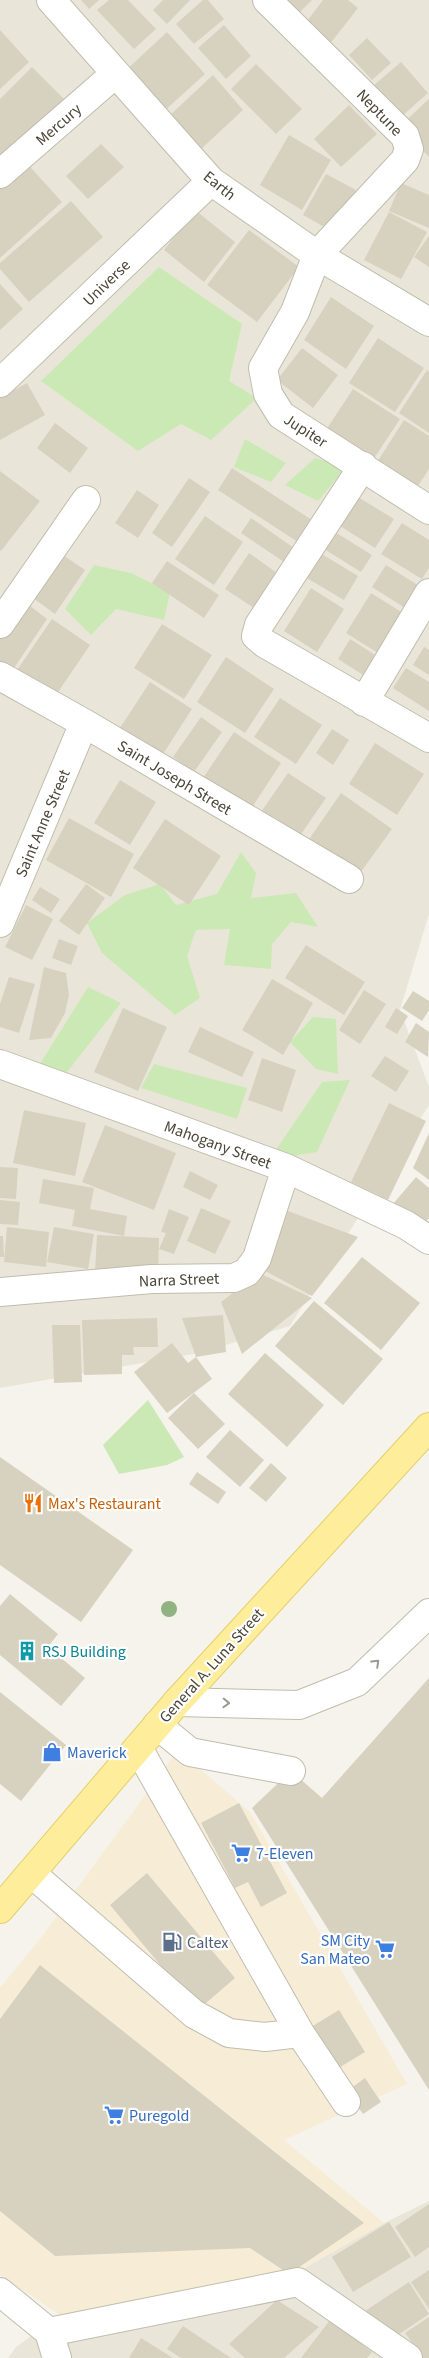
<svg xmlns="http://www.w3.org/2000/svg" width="429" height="2358" viewBox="0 0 429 2358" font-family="'Source Sans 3',sans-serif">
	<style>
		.residential { fill: #e9e6d9 }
		.commercial { fill: #f7edd7 }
		.green { fill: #cbe9b4 }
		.building { fill: #d7d1c0 }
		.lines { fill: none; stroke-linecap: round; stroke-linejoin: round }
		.minor-casing { stroke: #c1bdad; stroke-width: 30 }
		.major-casing { stroke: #e5cf69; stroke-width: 30 }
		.minor { stroke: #fff; stroke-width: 28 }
		.major { stroke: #feee9b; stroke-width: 28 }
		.tree { fill: #91b281 }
		.oneway { stroke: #9b9992 }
		.labels { text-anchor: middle; stroke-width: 4.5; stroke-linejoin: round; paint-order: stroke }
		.street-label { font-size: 16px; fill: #4a4538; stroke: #fff }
		.food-label { font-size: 16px; fill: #c56008; stroke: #fff; text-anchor: start }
		.culture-label { font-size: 16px; fill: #0d838f; stroke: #fff; text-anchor: start }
		.shop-label { font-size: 16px; fill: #366cbe; stroke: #fff; text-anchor: start }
		.service-label { font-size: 16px; fill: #4e5e75; stroke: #fff; text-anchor: start }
	</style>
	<rect width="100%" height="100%" fill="#f5f3eb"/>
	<path class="residential" d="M0,0H429V914L400,1010L429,1087V1105L290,1326L199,1353L0,1388Z
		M429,2201V2358H8L16,2347L60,2315L290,2276L384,2223Z"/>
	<path class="commercial" d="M178,1750L250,1812L407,2084L284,2140L384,2223L290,2276L60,2315L0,2275V1988L43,1935Z"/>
	<path class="green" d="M159,267L242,324L229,381L257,398L211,440L181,424L138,451L41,381Z
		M245,439L286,463L271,482L234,467Z
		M315,458L346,467L318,501L285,485Z
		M94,565L131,573L170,592L164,620L116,609L91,635L65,609Z
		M241,852L256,873L251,898L296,893L318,927L291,922L272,944L271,969L224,965L230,929L196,930L187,956L200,998L175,1015L102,953L87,923L125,895L160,884L176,905L217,894Z
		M88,987L121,1003L53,1090L33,1075Z
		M313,1017L336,1019L338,1074L316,1069L290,1042Z
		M154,1064L247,1088L237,1119L141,1088Z
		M350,1080L317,1152L269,1160L322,1082Z
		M148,1400L184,1457L167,1465L119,1474L103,1445Z"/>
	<path class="building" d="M81,0H99L89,9Z
		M109,0H128L156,29L134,49L97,10Z
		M163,0H190L167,24L153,10Z
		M203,0H208L224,19L194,44L176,24Z
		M279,0H312L296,16Z
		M323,0H348L358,8L326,49L301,29Z
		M224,25L251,56L226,79L198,48Z
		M0,30L29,62L0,89Z
		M167,32L205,74L162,113L124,72Z
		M367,38L391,63L372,80L349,55Z
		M401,62L428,93L401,117L374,85Z
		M256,64L302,109L276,134L231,89Z
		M32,67L64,99L0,162V99Z
		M213,75L243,110L198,152L168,117Z
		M429,99V157L400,126Z
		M349,105L377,134L341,167L314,139Z
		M289,135L331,160L302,210L260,185Z
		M101,144L124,167L88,199L66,176Z
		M23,159L62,202L0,258V180Z
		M326,174L356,190L333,232L303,215Z
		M401,183L429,195V228L389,211Z
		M71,201L103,237L29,302L0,269V263Z
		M195,210L235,242L204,282L164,250Z
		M389,212L427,232L401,279L364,260Z
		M249,230L299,267L257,322L207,285Z
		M429,236V267L414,257Z
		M0,284L23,309L0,330Z
		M331,297L374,326L346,369L304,340Z
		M378,338L424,368L395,412L349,383Z
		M302,348L338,375L313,408L277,380Z
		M427,370L429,372V433L399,413Z
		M27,383L45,415L0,440V398Z
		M353,389L400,419L371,463L324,433Z
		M404,420L429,436V469L414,492L374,467Z
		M55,423L88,448L70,473L37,448Z
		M232,468L318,524L304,546L218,490Z
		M0,471L40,501L1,551L0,550Z
		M189,478L210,492L172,547L152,533Z
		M137,490L159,505L138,538L115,523Z
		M358,497L394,519L375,548L340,526Z
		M205,516L243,542L214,585L175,559Z
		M251,518L294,548L284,562L241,533Z
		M402,523L429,540V568L422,579L381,554Z
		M335,532L372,555L361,572L324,549Z
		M249,553L280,575L257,610L225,589Z
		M320,553L358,576L344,600L305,577Z
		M63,555L85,570L55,614L33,598Z
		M167,561L219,595L204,618L152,583Z
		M386,565L427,591L413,613L372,587Z
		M311,588L344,609L317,652L284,631Z
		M371,593L411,618L386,658L346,633Z
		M25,602L47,619L8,677L0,671V639Z
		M52,619L90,645L54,698L15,673Z
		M162,624L212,655L184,699L134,668Z
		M350,639L383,660L371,680L338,659Z
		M424,647L429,650V675L413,665Z
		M226,657L274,689L245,733L197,702Z
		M406,668L429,682V711L393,688Z
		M150,682L192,709L156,765L114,737Z
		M280,698L322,725L296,764L254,737Z
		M201,717L222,732L194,772L173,757Z
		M332,729L349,740L333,765L316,753Z
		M234,732L281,763L249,812L201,781Z
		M375,743L424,774L397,815L349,784Z
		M288,773L326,798L297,840L259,815Z
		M120,780L156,802L130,845L94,823Z
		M341,793L392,829L355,880L305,845Z
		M69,818L134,854L111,897L46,860Z
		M165,819L221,856L189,905L133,868Z
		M86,884L105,898L79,935L59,921Z
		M40,887L60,899L51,913L32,900Z
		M26,905L53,919L32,960L5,947Z
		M59,939L78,946L71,965L52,958Z
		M306,945L365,982L344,1015L285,978Z
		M44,967L66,973L69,995L65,1013L51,1038L29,1040Z
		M9,977L35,984L19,1033L0,1027V1004Z
		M272,979L313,1003L283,1055L242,1030Z
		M364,990L386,1004L360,1044L339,1030Z
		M413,991L429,1001V1010L422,1021L402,1008Z
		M123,1008L167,1027L138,1091L94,1072Z
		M396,1008L408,1016L397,1034L385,1027Z
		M416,1023L429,1032L428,1057L405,1042Z
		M200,1027L254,1052L242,1077L188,1052Z
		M385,1056L409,1071L396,1092L371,1076Z
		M262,1058L296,1070L282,1112L248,1100Z
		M389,1103L426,1121L388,1200L351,1182Z
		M24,1110L86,1123L75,1176L13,1163Z
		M105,1125L176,1153L154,1210L82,1182Z
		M429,1133V1180L413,1168Z
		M0,1167L18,1168L16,1199L0,1198Z
		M190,1171L218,1185L210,1200L183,1187Z
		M416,1177L429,1188V1218L422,1227L393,1204Z
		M43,1179L94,1188L90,1209L127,1216L124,1236L72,1226L75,1210L39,1203Z
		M0,1200L20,1202L18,1225L0,1224Z
		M201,1208L231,1221L215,1254L187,1241Z
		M169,1209L189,1217L174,1254L159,1249L166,1233L161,1232Z
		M288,1211L358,1237L312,1296L256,1266Z
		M7,1227L49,1232L46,1267L4,1262Z
		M54,1227L94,1234L88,1269L47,1262Z
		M97,1235L159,1238L158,1275L95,1272Z
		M0,1236H3L4,1257H0Z
		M362,1257L420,1303L381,1350L324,1303Z
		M259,1273L312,1298L242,1354L221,1302Z
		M314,1301L383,1359L343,1405L275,1346Z
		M223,1315L226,1352L196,1357L212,1379L167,1413L134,1372L172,1343L188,1363L196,1357L182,1318Z
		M157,1318L158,1347H133L134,1355H122V1374L84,1375L82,1320Z
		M52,1325H80L82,1382L54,1383Z
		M265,1353L324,1405L287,1447L228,1394Z
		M194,1393L225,1424L198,1449L168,1418Z
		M230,1430L264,1460L240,1487L206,1457Z
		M0,1457L133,1550L81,1622L0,1565Z
		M271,1463L287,1478L266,1502L249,1488Z
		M197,1472L226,1492L218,1504L189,1484Z
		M10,1594L58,1634L48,1647L85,1678L61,1706L0,1655V1606Z
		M429,1678V2090L252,1808L291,1771L322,1798Z
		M0,1692L66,1745L21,1801L0,1784Z
		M239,1803L287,1893L261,1907L248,1882L235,1888L201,1823Z
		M147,1873L235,1978L198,2010L110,1905Z
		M40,1965L364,2223L289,2274L250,2248L55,2256L0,2211V2019Z
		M339,2010L365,2052L332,2072L306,2030Z
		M365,2078L381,2102L363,2114L347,2091Z
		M429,2204V2247L415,2257L395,2227Z
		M389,2222L411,2257L353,2292L332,2257Z
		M429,2270V2309L411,2282Z
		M409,2282L429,2314L395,2337L359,2315Z
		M277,2300L319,2327L284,2358H245L229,2344Z
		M429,2317V2358H423L405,2333Z
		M330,2320L372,2352L367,2358H301Z
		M183,2326L231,2358H181L167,2349Z
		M141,2338L173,2358H129Z"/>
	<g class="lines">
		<defs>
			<path id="minor" d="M51,0L211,181L317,255L429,322
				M267,0L405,136L409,149L405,160L317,255L295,312L263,368L268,394L281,415L429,510
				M0,174L115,74
				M0,383L211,181
				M363,466L259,625L256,636L264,643L429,738
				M0,624L86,500
				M0,676L84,723L349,879
				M364,702L429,593
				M0,923L84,723
				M0,1064L286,1168L406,1225L429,1240
				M0,1292L152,1279L234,1278L247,1272L257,1258L286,1168
				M177,1702L299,1705L357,1682L429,1613
				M157,1725L190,1752L291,1771
				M138,1748L300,2033L346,2102
				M31,1873L194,2014L229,2033L265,2037L300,2033
				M0,2292L49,2332
				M49,2332L298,2282L408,2358
				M49,2332L57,2358"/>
			<path id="major" d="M0,1909L177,1702L429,1427"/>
		</defs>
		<use href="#minor" class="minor-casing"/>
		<use href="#major" class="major-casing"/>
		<use href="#minor" class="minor"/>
		<use href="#major" class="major"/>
	</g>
	<circle class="tree" cx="169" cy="1609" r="8"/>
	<defs><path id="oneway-chevron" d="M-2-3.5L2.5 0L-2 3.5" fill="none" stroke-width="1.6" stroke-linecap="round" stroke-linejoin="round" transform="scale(1.25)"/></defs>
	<g class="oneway">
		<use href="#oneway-chevron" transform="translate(376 1663) rotate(-44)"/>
		<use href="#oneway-chevron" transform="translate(226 1703) rotate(2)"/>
	</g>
	<defs>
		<symbol id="restaurant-bare" viewBox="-9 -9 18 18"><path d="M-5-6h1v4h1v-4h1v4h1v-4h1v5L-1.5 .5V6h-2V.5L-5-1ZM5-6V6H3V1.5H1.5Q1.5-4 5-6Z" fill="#e8710a" stroke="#fff" stroke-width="2.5" paint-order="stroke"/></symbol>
		<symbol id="building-bare" viewBox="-9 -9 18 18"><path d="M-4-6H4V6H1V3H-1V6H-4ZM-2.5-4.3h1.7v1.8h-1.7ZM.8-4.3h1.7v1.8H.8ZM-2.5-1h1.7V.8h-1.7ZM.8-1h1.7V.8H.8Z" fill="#0f9aa8" stroke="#fff" stroke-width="2.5" paint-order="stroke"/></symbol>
		<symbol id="shop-bare" viewBox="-9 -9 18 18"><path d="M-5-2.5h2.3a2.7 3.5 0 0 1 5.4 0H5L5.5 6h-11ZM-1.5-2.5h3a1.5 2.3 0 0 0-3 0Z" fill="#3f7fe0" stroke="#fff" stroke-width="2.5" paint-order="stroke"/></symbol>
		<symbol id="supermarket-bare" viewBox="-9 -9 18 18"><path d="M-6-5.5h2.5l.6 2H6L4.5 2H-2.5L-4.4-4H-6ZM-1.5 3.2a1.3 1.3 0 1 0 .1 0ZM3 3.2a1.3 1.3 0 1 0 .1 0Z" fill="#3f7fe0" stroke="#fff" stroke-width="2.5" paint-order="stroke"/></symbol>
		<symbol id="fuel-bare" viewBox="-9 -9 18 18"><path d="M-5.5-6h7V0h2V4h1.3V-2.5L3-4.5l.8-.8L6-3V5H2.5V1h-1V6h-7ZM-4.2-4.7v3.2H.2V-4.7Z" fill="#5c6f8a" stroke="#fff" stroke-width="2.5" paint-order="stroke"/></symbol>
	</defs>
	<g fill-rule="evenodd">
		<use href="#restaurant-bare" x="19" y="1489" width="28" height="28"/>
		<use href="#building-bare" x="13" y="1637" width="28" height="28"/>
		<use href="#shop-bare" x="38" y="1738" width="28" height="28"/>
		<use href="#supermarket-bare" x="227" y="1839" width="28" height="28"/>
		<use href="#fuel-bare" x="158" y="1928" width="28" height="28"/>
		<use href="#supermarket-bare" x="371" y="1935" width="28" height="28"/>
		<use href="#supermarket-bare" x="100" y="2101" width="28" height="28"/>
	</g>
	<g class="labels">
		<g class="street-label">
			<text transform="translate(380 112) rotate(46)" y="6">Neptune</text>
			<text transform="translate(58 124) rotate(-41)" y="6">Mercury</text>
			<text transform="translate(220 185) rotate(39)" y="6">Earth</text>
			<text transform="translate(106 282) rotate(-44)" y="6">Universe</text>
			<text transform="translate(306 430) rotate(33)" y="6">Jupiter</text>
			<text transform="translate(175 777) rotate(31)" y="6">Saint Joseph Street</text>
			<text transform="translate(42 823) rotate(-67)" y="6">Saint Anne Street</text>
			<text transform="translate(218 1144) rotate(20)" y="6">Mahogany Street</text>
			<text transform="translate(179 1279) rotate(-2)" y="6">Narra Street</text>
			<text transform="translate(211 1665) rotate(-48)" y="6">General A. Luna Street</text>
		</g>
		<g class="food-label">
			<text x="48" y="1509">Max's Restaurant</text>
		</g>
		<g class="culture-label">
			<text x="42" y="1657">RSJ Building</text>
		</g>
		<g class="shop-label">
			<text x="67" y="1758">Maverick</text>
			<text x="256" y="1859">7-Eleven</text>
			<text x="370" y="1946" text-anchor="end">SM City<tspan x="370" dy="18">San Mateo</tspan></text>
			<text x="129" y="2121">Puregold</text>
		</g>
		<g class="service-label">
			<text x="187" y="1948">Caltex</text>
		</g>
	</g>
</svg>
